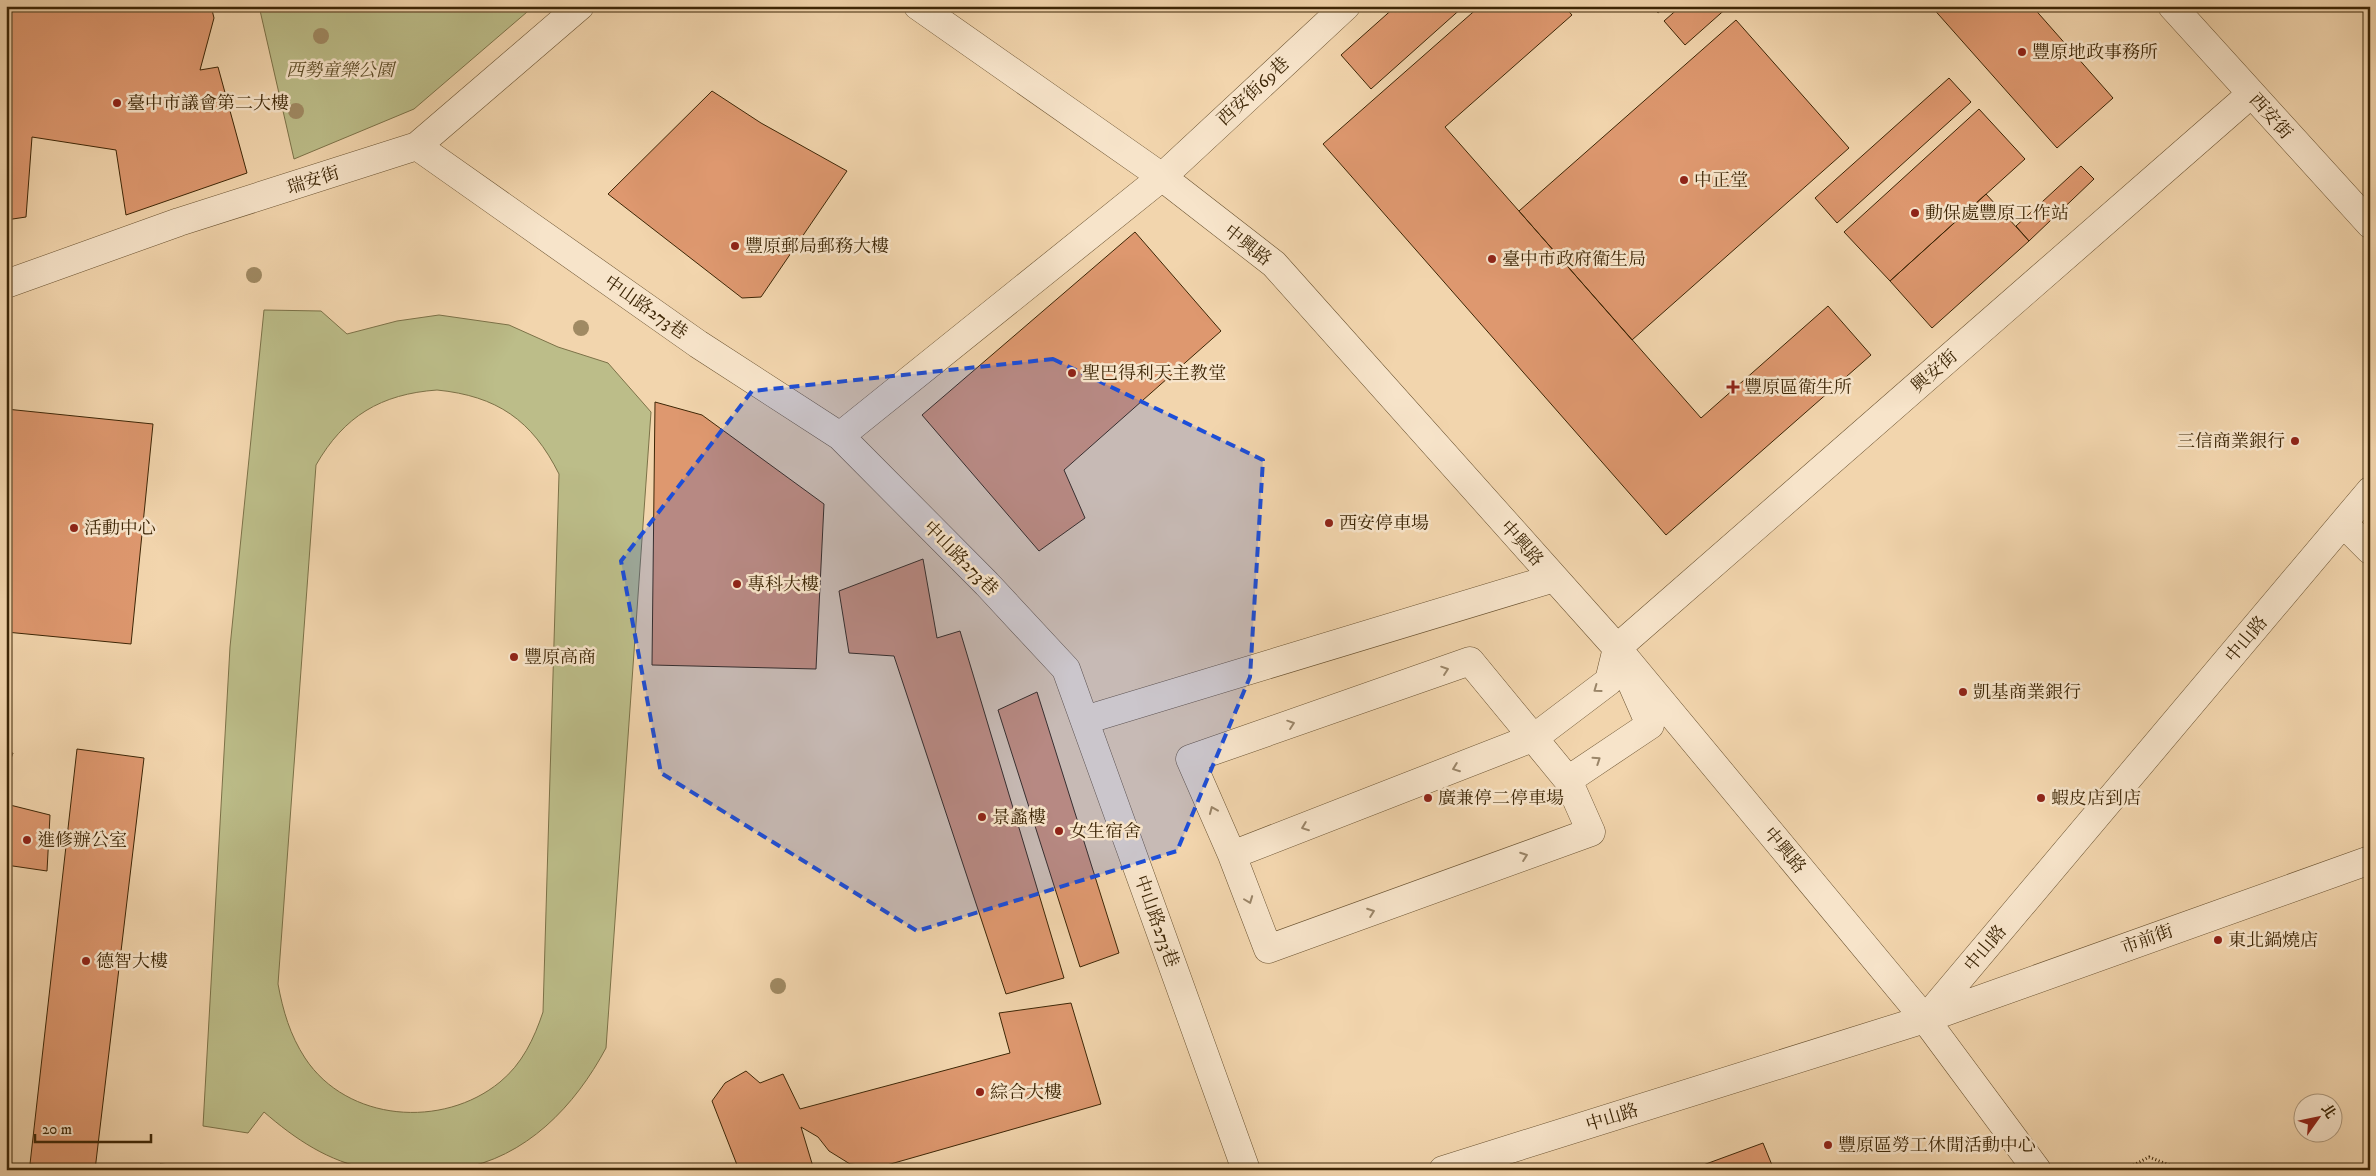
<svg xmlns="http://www.w3.org/2000/svg" width="2376" height="1176" viewBox="0 0 2376 1176" font-family="'IM FELL DW Pica','Noto Serif TC',serif">
	<style>
		.green { fill: #bcbd89; stroke: #7c7248; fill-rule: evenodd }
		.building { fill: #de986f; stroke: #3d2606 }
		.lines { fill: none; stroke-linecap: round; stroke-linejoin: round }
		.minor-casing { stroke: #6a5230; stroke-width: 29 }
		.path { stroke: #3d2606; stroke-width: 3; stroke-dasharray: 1 2.5; stroke-linecap: butt }
		.minor { stroke: #f7e4ca; stroke-width: 28 }
		.tree { fill: #a08a63 }
		.oneway { stroke: #9a8568 }
		.marked { fill: #1d4ed8; fill-opacity: 0.2; stroke: #1d4ed8; stroke-width: 4; stroke-dasharray: 10 6; stroke-linejoin: round }
		.poi-dot { fill: #8f2418; stroke: #f7e4ca; stroke-width: 2 }
		.labels { text-anchor: middle; stroke-width: 5; stroke-linejoin: round; paint-order: stroke }
		.poi-label { font-size: 18px; fill: #3d2606; stroke: #f7e4ca; text-anchor: start }
		.park-label { font-size: 18px; font-style: italic; fill: #5d4c27; stroke: #f7e4ca }
		.street-label { font-size: 18px; fill: #3d2606; stroke: #f7e4ca }
	</style>
	<rect width="100%" height="100%" fill="#f2d5ad"/>
	<filter id="stains"><feTurbulence type="fractalNoise" baseFrequency=".004" numOctaves="4"/><feColorMatrix values="0 0 0 0 .2 0 0 0 0 .09 0 0 0 0 .02 0 0 0 .5 -.17"/></filter>
	<radialGradient id="worn" r=".72"><stop offset=".6" stop-color="#630" stop-opacity="0"/><stop offset="1" stop-color="#630" stop-opacity=".3"/></radialGradient>
	<path class="green" d="M259,6H534L414,109L294,159Z
		M264,310L321,311L347,334L397,321L439,315L509,325L558,347L608,363L651,412L606,1048C575,1106 526,1158 458,1169C444,1172 429,1170 416,1170C401,1170 384,1172 370,1169C329,1162 295,1139 264,1112L248,1133L203,1126L230,647ZM437,390C497,396 532,420 559,474L543,1012C534,1039 522,1064 500,1082C443,1129 347,1122 305,1058C290,1035 283,1011 278,984L316,465C344,416 381,394 437,390Z"/>
	<path class="building" d="M6,6H211L214,18L200,70L218,67L247,173L126,215L116,150L32,137L26,217L6,220Z
		M1396,6H1464L1371,89L1341,55Z
		M1480,6H1564L1572,15L1445,127L1701,418L1828,306L1871,355L1666,535L1323,144Z
		M1651,6H1666L1658,13Z
		M1681,6H1729L1685,45L1664,21Z
		M1931,6H2032L2113,98L2057,148Z
		M1736,20L1849,148L1632,340L1519,211Z
		M1949,78L1971,102L1837,223L1815,198Z
		M712,91L761,123L847,171L761,297L742,298L608,194Z
		M1979,109L2025,159L1890,281L1844,232Z
		M2081,166L2094,179L2029,241L2016,226Z
		M1986,194L2029,241L1932,328L1890,281Z
		M1135,232L1221,331L1064,470L1085,518L1039,551L922,415Z
		M655,402L702,415L824,504L816,669L652,665Z
		M6,409L153,424L131,644L6,632Z
		M923,559L937,638L960,631L1064,978L1006,994L894,656L849,653L839,591Z
		M1037,692L1119,953L1080,967L998,710Z
		M77,749L144,758L95,1170L30,1164Z
		M6,753H13L6,773Z
		M6,804L50,815L47,871L6,865Z
		M1071,1003L1101,1104L880,1167L850,1164L829,1151L818,1137L801,1127L814,1170H739L712,1101L725,1083L746,1071L760,1083L783,1074L800,1109L1010,1053L999,1013Z
		M1763,1143L1774,1170H1696L1695,1168Z
		M160,1164L233,1170H159Z"/>
	<g class="lines">
		<defs>
			<path id="minor" d="M918,6L1162,177L1274,264L1617,648L1925,1019L2037,1170
				M2172,6L2370,224
				M417,146L698,344L840,436L987,584L1066,669L1246,1170
				M6,284L179,222L417,146L580,6
				M840,436L1162,177L1346,6
				M2344,524L2370,550
				M1617,648L2251,94
				M1085,720L1554,578
				M1568,780L1470,661L1190,759L1232,855L1268,949L1591,832L1568,780L1650,725L1629,677
				M1232,855L1535,737L1609,681L1617,648
				M1926,1018L2370,491
				M1443,1170L1925,1019L2370,860"/>
		</defs>
		<use href="#minor" class="minor-casing"/>
		<path class="path" d="M2124,1170L2149,1157L2182,1170"/>
		<use href="#minor" class="minor"/>
	</g>
	<g class="tree">
		<circle cx="321" cy="36" r="8"/>
		<circle cx="296" cy="111" r="8"/>
		<circle cx="254" cy="275" r="8"/>
		<circle cx="581" cy="328" r="8"/>
		<circle cx="778" cy="986" r="8"/>
	</g>
	<defs><path id="oneway-chevron" d="M-2-3.5L2.5 0L-2 3.5" fill="none" stroke-width="1.6" stroke-linecap="round" stroke-linejoin="round" transform="scale(1.25)"/></defs>
	<g class="oneway">
		<use href="#oneway-chevron" transform="translate(1445 670) rotate(-19)"/>
		<use href="#oneway-chevron" transform="translate(1597 689) rotate(144)"/>
		<use href="#oneway-chevron" transform="translate(1291 724) rotate(-19)"/>
		<use href="#oneway-chevron" transform="translate(1597 760) rotate(-34)"/>
		<use href="#oneway-chevron" transform="translate(1456 768) rotate(159)"/>
		<use href="#oneway-chevron" transform="translate(1213 810) rotate(-113)"/>
		<use href="#oneway-chevron" transform="translate(1305 827) rotate(159)"/>
		<use href="#oneway-chevron" transform="translate(1524 856) rotate(-20)"/>
		<use href="#oneway-chevron" transform="translate(1249 900) rotate(69)"/>
		<use href="#oneway-chevron" transform="translate(1371 912) rotate(-20)"/>
	</g>
	<path class="marked" d="M1053,359L1263,460L1250,677L1177,851L917,931L661,773L621,561L752,391Z"/>
	<g class="poi-dot">
		<circle cx="2022" cy="52" r="5"/>
		<circle cx="117" cy="103" r="5"/>
		<circle cx="1684" cy="180" r="5"/>
		<circle cx="1915" cy="213" r="5"/>
		<circle cx="735" cy="246" r="5"/>
		<circle cx="1492" cy="259" r="5"/>
		<circle cx="1072" cy="373" r="5"/>
		<path d="M1730.5 379.5h5v5h5v5h-5v5h-5v-5h-5v-5h5z"/>
		<circle cx="2295" cy="441" r="5"/>
		<circle cx="1329" cy="523" r="5"/>
		<circle cx="74" cy="528" r="5"/>
		<circle cx="737" cy="584" r="5"/>
		<circle cx="514" cy="657" r="5"/>
		<circle cx="1963" cy="692" r="5"/>
		<circle cx="1428" cy="798" r="5"/>
		<circle cx="2041" cy="798" r="5"/>
		<circle cx="982" cy="817" r="5"/>
		<circle cx="1059" cy="831" r="5"/>
		<circle cx="27" cy="840" r="5"/>
		<circle cx="2218" cy="940" r="5"/>
		<circle cx="86" cy="961" r="5"/>
		<circle cx="980" cy="1092" r="5"/>
		<circle cx="1828" cy="1145" r="5"/>
	</g>
	<g class="labels">
		<g class="poi-label">
			<text x="2032" y="58">豐原地政事務所</text>
			<text x="127" y="109">臺中市議會第二大樓</text>
			<text x="1694" y="186">中正堂</text>
			<text x="1925" y="219">動保處豐原工作站</text>
			<text x="745" y="252">豐原郵局郵務大樓</text>
			<text x="1502" y="265">臺中市政府衛生局</text>
			<text x="1082" y="379">聖巴得利天主教堂</text>
			<text x="1744" y="393">豐原區衛生所</text>
			<text x="2285" y="447" text-anchor="end">三信商業銀行</text>
			<text x="1339" y="529">西安停車場</text>
			<text x="84" y="534">活動中心</text>
			<text x="747" y="590">專科大樓</text>
			<text x="524" y="663">豐原高商</text>
			<text x="1973" y="698">凱基商業銀行</text>
			<text x="1438" y="804">廣兼停二停車場</text>
			<text x="2051" y="804">蝦皮店到店</text>
			<text x="992" y="823">景蠡樓</text>
			<text x="1069" y="837">女生宿舍</text>
			<text x="37" y="846">進修辦公室</text>
			<text x="2228" y="946">東北鍋燒店</text>
			<text x="96" y="967">德智大樓</text>
			<text x="990" y="1098">綜合大樓</text>
			<text x="1838" y="1151">豐原區勞工休閒活動中心</text>
		</g>
		<g class="park-label">
			<text x="340" y="76">西勢童樂公園</text>
		</g>
		<g class="street-label">
			<text transform="translate(1253 91) rotate(-43)" y="6">西安街69巷</text>
			<text transform="translate(2271 116) rotate(48)" y="6">西安街</text>
			<text transform="translate(313 180) rotate(-18)" y="6">瑞安街</text>
			<text transform="translate(1248 245) rotate(38)" y="6">中興路</text>
			<text transform="translate(646 307) rotate(35)" y="6">中山路273巷</text>
			<text transform="translate(1934 371) rotate(-41)" y="6">興安街</text>
			<text transform="translate(1522 543) rotate(48)" y="6">中興路</text>
			<text transform="translate(961 558) rotate(45)" y="6">中山路273巷</text>
			<text transform="translate(2246 639) rotate(-50)" y="6">中山路</text>
			<text transform="translate(1785 850) rotate(50)" y="6">中興路</text>
			<text transform="translate(1157 921) rotate(70)" y="6">中山路273巷</text>
			<text transform="translate(2147 939) rotate(-20)" y="6">市前街</text>
			<text transform="translate(1985 948) rotate(-50)" y="6">中山路</text>
			<text transform="translate(1612 1117) rotate(-17)" y="6">中山路</text>
		</g>
	</g>
	<rect width="2376" height="1176" fill="none" stroke="#f2d5ad" stroke-width="25"/>
	<rect x="8" y="8" width="2361" height="1161" fill="none" stroke="#3d2606" stroke-width="2.5"/>
	<rect x="12" y="12" width="2351" height="1151" fill="none" stroke="#3d2606"/>
	<g transform="translate(2318 1118) rotate(57)"><circle r="24" fill="#f7e4ca" stroke="#ad987c"/>
	<path d="M0-4L9 19L0 12L-9 19Z" fill="#8f2418"/>
	<text y="-8" font-size="14" font-weight="bold" text-anchor="middle" fill="#3d2606">北</text>
	</g>
	<path d="M35 1134v8h116v-8" fill="none" stroke="#3d2606" stroke-width="2.5"/>
	<text x="42" y="1134" font-size="15" fill="#3d2606" stroke="#f7e4ca" stroke-width="4" paint-order="stroke">20 m</text>
	<rect width="100%" height="100%" filter="url(#stains)"/>
	<rect width="100%" height="100%" fill="url(#worn)"/>
</svg>
